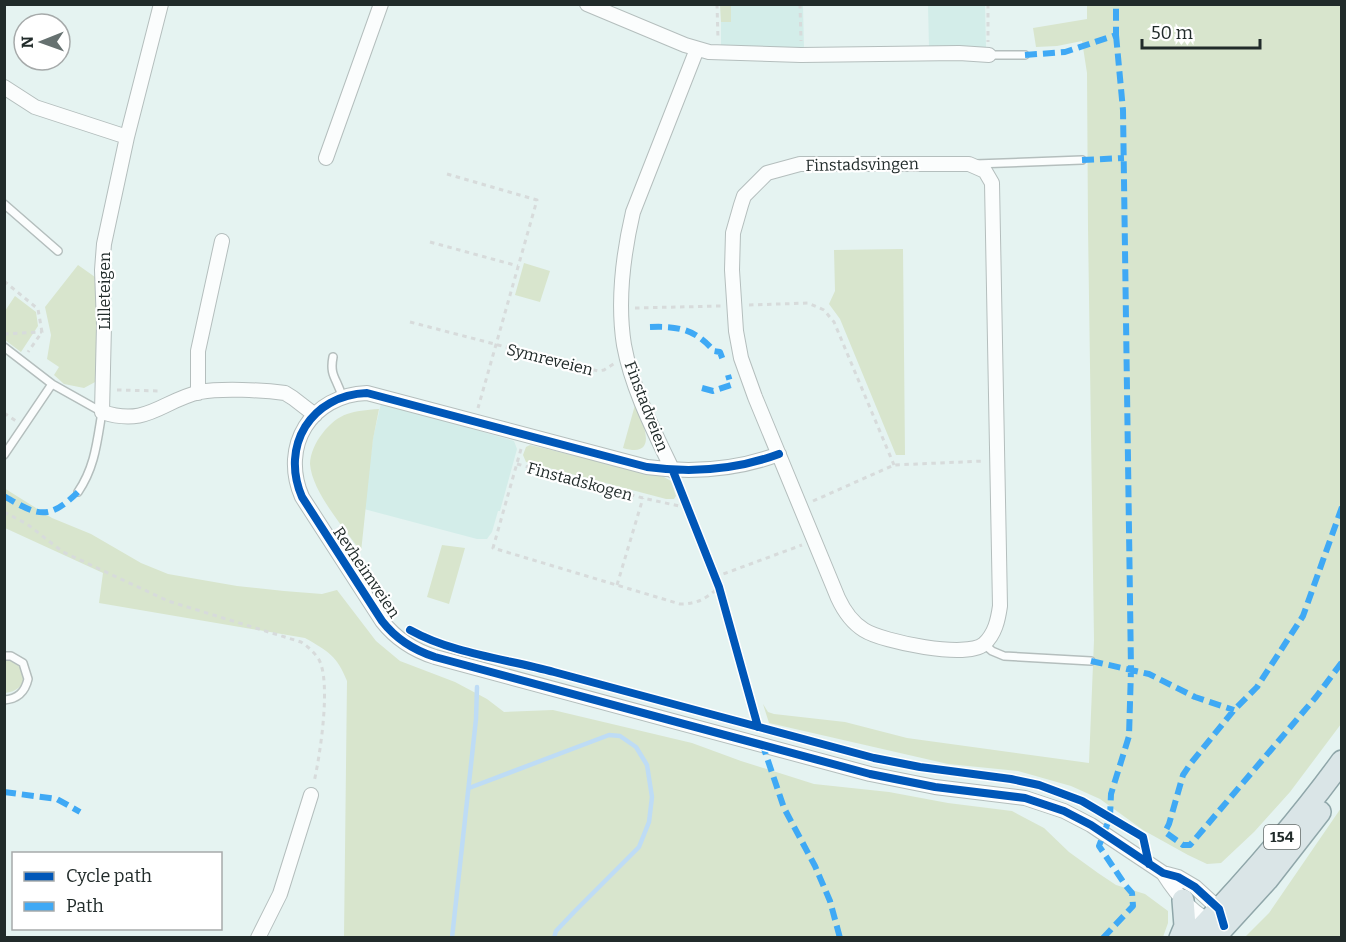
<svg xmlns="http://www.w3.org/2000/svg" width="1346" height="942" viewBox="0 0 1346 942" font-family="Bitter,serif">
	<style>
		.built { fill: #d3ede9 }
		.green { fill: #d8e5cd }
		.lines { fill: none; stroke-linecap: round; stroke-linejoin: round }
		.stream { stroke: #bedcf5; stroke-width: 4.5 }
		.lane-casing { stroke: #b4bebd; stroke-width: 10 }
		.street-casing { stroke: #b4bebd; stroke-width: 16 }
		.primary-casing { stroke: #8fa6a9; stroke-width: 24 }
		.path { stroke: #d7dbdb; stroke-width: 3; stroke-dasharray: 4.5 4.5; stroke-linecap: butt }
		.lane { stroke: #fbfdfd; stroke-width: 7 }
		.street { stroke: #fbfdfd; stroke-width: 14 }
		.primary { stroke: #dae5e7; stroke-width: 21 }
		.quiet { stroke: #3fa9f5; stroke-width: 6; stroke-dasharray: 12 6; stroke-linecap: butt }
		.cycleway-casing { stroke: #fff; stroke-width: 11 }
		.cycleway { stroke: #0057b8; stroke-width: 8 }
		.labels { text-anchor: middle; stroke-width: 4.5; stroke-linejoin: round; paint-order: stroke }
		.shield { fill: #fff; stroke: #646b6a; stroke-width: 1.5 }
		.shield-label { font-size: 15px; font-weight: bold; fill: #212b2a }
		.street-label { font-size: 16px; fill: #212b2a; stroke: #fff }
	</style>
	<rect width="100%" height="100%" fill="#e5f3f1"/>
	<path class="built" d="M731,5H803L804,49H721V22H731Z
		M928,5H985L986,47L929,48Z
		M381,403L514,441L517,449L500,511H498L492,532L487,539H477L364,509L373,438Z"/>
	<path class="green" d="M720,5H731V22H721Z
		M1087,5H1341V724L1290,792L1254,832L1221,863L1207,864L1188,855L1143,830L1100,799L1071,786L1018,771L948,764L769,723L763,704L768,712L774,714L845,722L907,738L1089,763L1094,640L1088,228L1087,73L1082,41L1057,46L1036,47L1033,28L1087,19Z
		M903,249L905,455H896L840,319L829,304L835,291L834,250Z
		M524,263L550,271L540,302L515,295Z
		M78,265L95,277L98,330L97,381L84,388L64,384L54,375L59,367L47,359L51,335L45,307Z
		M15,296L36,312L38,326L21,352L5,340V311Z
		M635,405C643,422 660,459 623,448Z
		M379,409L373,439L361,552C345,529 312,492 310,464C310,454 316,441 322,434C339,412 353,411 379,409Z
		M530,445L664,477L671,481L676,496L674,499H666L526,462L523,455L526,447Z
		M4,488L52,518L91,534L141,563L168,574L237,586L284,591L322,594L337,590L376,641L400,661L455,682L487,699L504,712L553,710L692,743L741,761L814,784L889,792L948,803L1012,811L1044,828L1069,852L1098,873L1116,885L1145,894L1168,911V923L1163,937H344L347,681C337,656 328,651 305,638L99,603L103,573L5,528Z
		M442,545L465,548L449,604L427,597Z
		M5,660H14C30,674 25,691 5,693Z
		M1341,808V937H1245L1269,913Z"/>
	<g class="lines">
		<path class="stream" d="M469,788L609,735L620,736L636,747L647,765L652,797L649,822L639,847L575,911L556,931L554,938
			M452,938L476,719L477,687"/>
		<defs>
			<path id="lane" d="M989,55H1025
				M975,164L1082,160
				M4,204L58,251
				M4,347L52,384L102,412C97,442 95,467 78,492
				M333,357C329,377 338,379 342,397
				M4,455L52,384
				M984,644L992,651L1004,656L1091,661
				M4,656H11L23,663L28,679C25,692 18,699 4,700"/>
			<path id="street" d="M161,4L127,137L104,244L102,270L104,325L102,412C148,427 161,401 200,392C221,388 263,390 285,393L293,398L315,415
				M587,4L685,45L709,52L801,55L959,53L989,55
				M4,87L35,107L127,137
				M326,158L381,4
				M800,164H969L985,171L992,183L1000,606C998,620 995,634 984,644C967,659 883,642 864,630C851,622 844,611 838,598L755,397L741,358L736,331L732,270L733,233L741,205L744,196L767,173Z
				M198,393V351L222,241
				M779,454C736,470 691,473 647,467L367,393C311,395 280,446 302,497L382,621C396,639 413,650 435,657L870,774L935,787L1025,798L1064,811L1091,825L1163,873L1178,877L1195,887L1219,909L1221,916
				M673,471C654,431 632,389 624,345C617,301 623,255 633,212L697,49
				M1163,873C1175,892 1193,916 1215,923
				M258,938L280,894L311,795"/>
			<path id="primary" d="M1180,938L1185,926L1183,900
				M1192,938C1245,882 1297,823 1342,761
				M1214,938L1267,880L1320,812"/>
		</defs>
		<use href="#lane" class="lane-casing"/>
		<use href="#street" class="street-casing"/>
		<use href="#primary" class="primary-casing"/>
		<path class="path" d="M717,4L718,39
			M800,4L801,41
			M988,4V42
			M447,174L537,200L478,408
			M430,242L518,266
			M4,281L38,309L42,332L28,352
			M749,305L808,303L824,310L834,322L894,465
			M635,308L721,306
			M410,322L598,371L604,370L615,363
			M4,334L42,332
			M117,390L162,391
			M4,413L16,421
			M521,449L493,548L680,604C697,604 706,599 719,587
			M517,464L643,498L688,508
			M813,501L894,465L984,461
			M4,512L27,524L63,552L168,601L301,642C307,646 313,651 318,658C332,679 320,756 314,782
			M715,577L802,545
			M617,585L643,498"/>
		<use href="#lane" class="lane"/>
		<use href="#street" class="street"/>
		<use href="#primary" class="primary"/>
		<path class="quiet" d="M1025,55L1065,52L1116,35V4
			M1082,160L1124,158
			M650,327C678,326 695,329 714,351L720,352L724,363
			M702,388L713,391L731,385L728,375
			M4,496C38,516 48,521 78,492
			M1342,507L1303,616L1257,687L1234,710L1191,763L1183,775L1169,824L1165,832L1183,845H1190L1316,697L1342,662
			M1091,661L1149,674L1195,697L1234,710
			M762,743L784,808L815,866L830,901L840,938
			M4,792L57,799L80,812
			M1103,938L1133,906L1132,893L1126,886L1099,846L1110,817L1111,794L1129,736L1131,670L1123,110L1116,35"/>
		<defs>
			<path id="cycleway" d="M779,454C736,470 691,473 647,467L367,393C311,395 280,446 302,497L382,621C396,639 413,650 435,657L870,774L935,787L1025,798L1064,811L1091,825L1163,873L1178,877L1195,887L1219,909L1224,926
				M673,471L719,587L758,727
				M410,630C453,654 507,659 554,672C661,701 767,729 874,758L920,767L1011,779L1039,785L1082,801L1143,837L1149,864"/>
		</defs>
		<use href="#cycleway" class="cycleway-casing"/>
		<use href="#cycleway" class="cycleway"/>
	</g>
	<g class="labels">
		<rect class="shield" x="1264" y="825" width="36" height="24" rx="4.5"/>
		<g class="shield-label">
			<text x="1282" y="842">154</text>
		</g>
		<g class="street-label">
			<text transform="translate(862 164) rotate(-1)" y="6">Finstadsvingen</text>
			<text transform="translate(104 291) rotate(-90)" y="6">Lilleteigen</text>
			<text transform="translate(550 359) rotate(14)" y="6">Symreveien</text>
			<text transform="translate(647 406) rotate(69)" y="6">Finstadveien</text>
			<text transform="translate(580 481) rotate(15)" y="6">Finstadskogen</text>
			<text transform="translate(367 572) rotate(56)" y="6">Revheimveien</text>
		</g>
	</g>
	<rect width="1346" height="942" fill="none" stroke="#212b2a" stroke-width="12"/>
	<rect x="12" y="852" width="210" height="78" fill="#ffffff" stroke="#a6aaaa" stroke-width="1.5"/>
	<rect x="24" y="872" width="30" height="9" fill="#0057b8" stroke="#a6aaaa" stroke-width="1.5"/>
	<text x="66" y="882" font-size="18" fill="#212b2a">Cycle path</text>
	<rect x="24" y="902" width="30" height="9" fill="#3fa9f5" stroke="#a6aaaa" stroke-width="1.5"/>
	<text x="66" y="912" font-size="18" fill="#212b2a">Path</text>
	<g transform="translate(42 42) rotate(269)"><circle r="28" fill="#ffffff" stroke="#a6aaaa" stroke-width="1.5"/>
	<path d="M0-4.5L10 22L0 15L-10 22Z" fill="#667170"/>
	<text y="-9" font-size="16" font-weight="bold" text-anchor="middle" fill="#212b2a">N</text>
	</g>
	<path d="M1142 39v9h118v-9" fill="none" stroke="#212b2a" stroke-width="3"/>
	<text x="1151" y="39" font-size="18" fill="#212b2a" stroke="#ffffff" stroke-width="4.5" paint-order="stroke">50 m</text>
</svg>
